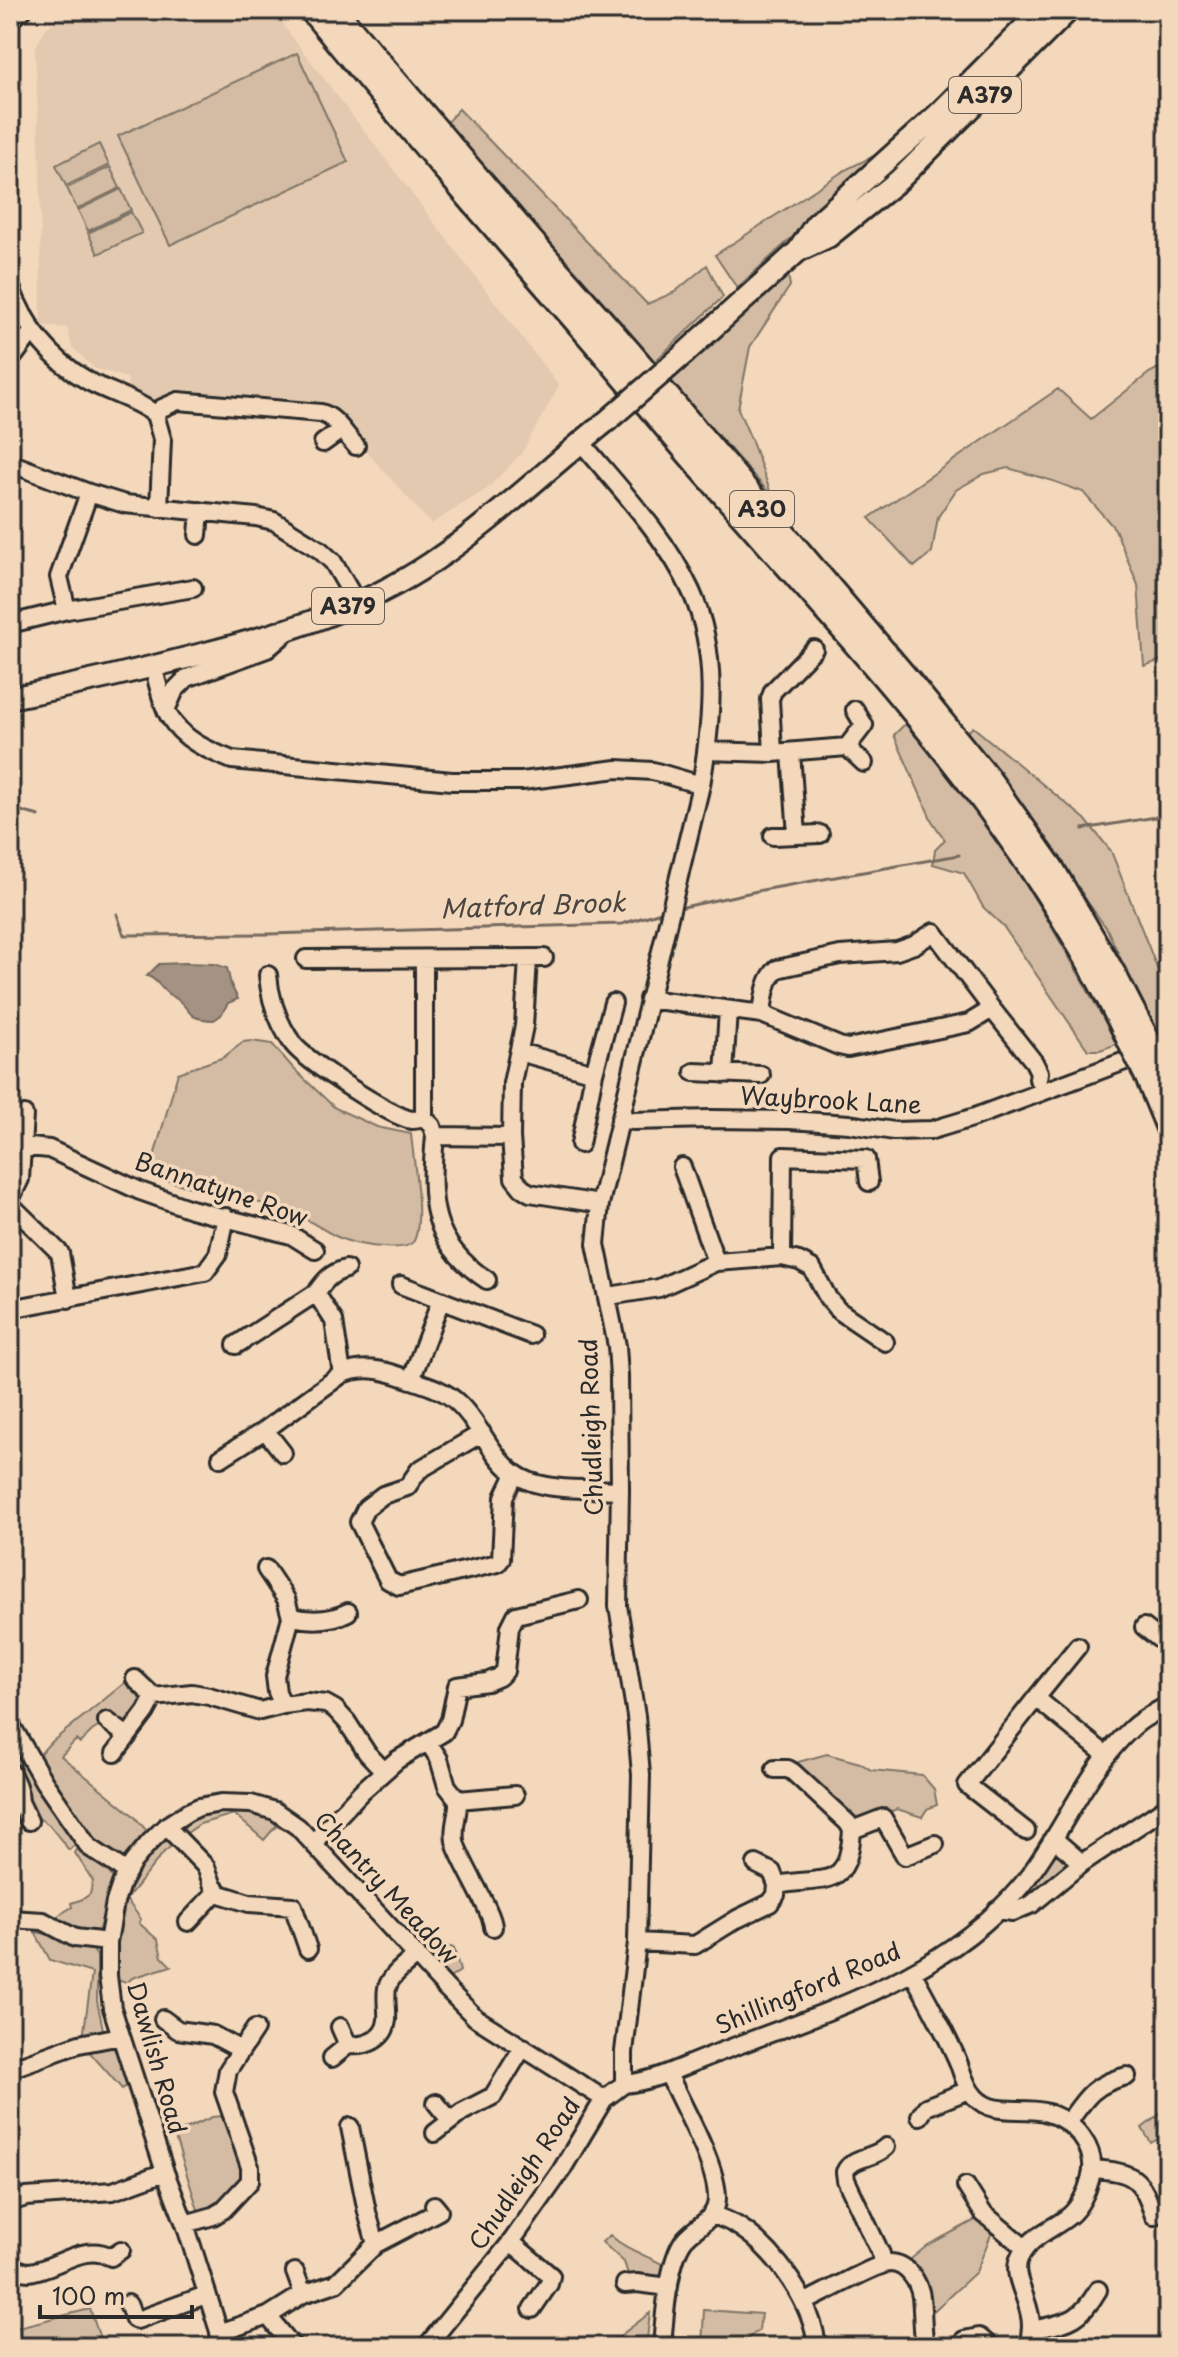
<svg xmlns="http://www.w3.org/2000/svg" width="1178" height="2357" viewBox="0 0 1178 2357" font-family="'Playpen Sans',sans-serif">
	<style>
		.built { fill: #e3c9af }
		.green { fill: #d3bca3; stroke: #7f7467; stroke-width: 2 }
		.water { fill: #a49382; stroke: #74695f; stroke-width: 2 }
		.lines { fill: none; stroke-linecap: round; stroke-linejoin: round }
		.stream { stroke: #74695f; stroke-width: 3 }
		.minor-casing { stroke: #2b2b2b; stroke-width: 22 }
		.major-casing { stroke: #2b2b2b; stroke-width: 26 }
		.highway-casing { stroke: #2b2b2b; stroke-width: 28 }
		.minor { stroke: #f4d8bb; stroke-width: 16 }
		.major { stroke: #f4d8bb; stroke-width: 20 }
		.highway { stroke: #f4d8bb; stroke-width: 22 }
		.major-bridge-casing { stroke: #2b2b2b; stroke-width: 26; stroke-linecap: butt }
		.highway-bridge-casing { stroke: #2b2b2b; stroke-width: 28; stroke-linecap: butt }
		.major-bridge { stroke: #f4d8bb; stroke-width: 20 }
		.highway-bridge { stroke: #f4d8bb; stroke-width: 22 }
		.labels { text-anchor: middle; stroke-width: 7; stroke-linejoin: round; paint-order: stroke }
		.shield { fill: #f4d8bb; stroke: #675f56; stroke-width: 2 }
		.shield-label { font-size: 22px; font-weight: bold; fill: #2b2b2b }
		.street-label { font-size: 24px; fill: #2b2b2b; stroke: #f4d8bb }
		.water-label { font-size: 26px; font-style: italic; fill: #494541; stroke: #f4d8bb }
	</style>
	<rect width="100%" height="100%" fill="#f4d8bb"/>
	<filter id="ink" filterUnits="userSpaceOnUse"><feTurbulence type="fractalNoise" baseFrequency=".0125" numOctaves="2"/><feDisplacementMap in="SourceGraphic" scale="16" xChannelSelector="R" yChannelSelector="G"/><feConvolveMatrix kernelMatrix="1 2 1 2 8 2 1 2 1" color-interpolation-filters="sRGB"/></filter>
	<g filter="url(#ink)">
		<path class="built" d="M71,10H276L286,29L559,386L521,454L487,489L431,524L327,407L174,394L153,403L128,389L127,378L94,368L72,347L67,328L41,325L40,168L35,48L46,28Z"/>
		<path class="green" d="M297,53L348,162L170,245L118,136Z
			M459,109L647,304L675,292L707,265L723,297L652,364L612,312L444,125Z
			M99,144L109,165L66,186L56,165Z
			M880,153L871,165L737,288L715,255L845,170Z
			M110,167L120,188L77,209L67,188Z
			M121,189L131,210L88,231L78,210Z
			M131,212L142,233L98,254L88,233Z
			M788,274L790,286L750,347L738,409L751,439L772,496L670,382Z
			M1168,363V658L1144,666L1138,585L1115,529L1083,492L1053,481L1008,468L984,474L956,490L938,517L932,552L914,567L869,518L1058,389L1091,419L1149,373Z
			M905,724C992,818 1057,932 1117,1044L1100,1050H1088L1003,926L983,907L964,873L933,864L935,850L945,840L932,821L894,735Z
			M973,727L1085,819L1111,851L1168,996V1037L1158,1040L1107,929L966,733Z
			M251,1041L272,1044L294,1069L335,1108L377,1127L411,1134C413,1156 425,1226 413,1242C405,1252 369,1246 355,1243C331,1238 313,1220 290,1212C244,1195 194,1192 149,1174L178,1073L224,1057L243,1042Z
			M127,1681L144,1699L127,1727L109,1720L92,1731L80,1743L76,1740L61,1756L134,1816L146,1830C146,1845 131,1856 118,1860C89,1837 52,1791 37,1758L48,1745Z
			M10,1740L64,1826L78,1842L69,1850L49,1825L34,1815L17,1773L10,1760Z
			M827,1754L860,1763L871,1770L922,1775L934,1789L937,1805L927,1809L922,1817L897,1809L855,1824L791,1764Z
			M233,1807L267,1815L293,1833L276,1826L264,1840L234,1814L200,1824L184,1835C181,1810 216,1811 233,1807Z
			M166,1838L172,1839L175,1843L164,1852L126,1899L141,1919L139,1923L158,1940L162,1957L171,1966L132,1978L127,1983L112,1979C114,1957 114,1924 120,1903C125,1885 148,1844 166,1838Z
			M81,1844L105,1865L113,1879L99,1929L96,1932L83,1934L59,1923V1915L72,1907L71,1903L83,1899L90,1894L93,1881L75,1853Z
			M1057,1851L1070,1863L1038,1895L1016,1903L1050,1855Z
			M35,1932L53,1935L63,1942L93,1950L97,1956V2001L103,2029L101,2033L83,2038L92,1973L50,1960Z
			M443,1945L454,1948L460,1971L450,1978L430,1956Z
			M112,2046L116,2052L128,2085L122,2089L85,2047Z
			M1168,2108V2139L1163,2136L1151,2143L1142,2128Z
			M221,2116L245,2173C241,2194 217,2206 200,2216L174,2134L212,2117Z
			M981,2217L984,2224L992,2232L976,2272L927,2317L906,2263L928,2245Z
			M610,2235C626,2250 646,2255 666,2266L661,2284L630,2280L624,2262L602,2242Z
			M90,2309L103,2347H10V2329Z
			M704,2310L761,2314L759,2330L736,2347H702Z
			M650,2313L646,2347L608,2345Z"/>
		<path class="water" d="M185,963L214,964L227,968L231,985L238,999L228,1003L221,1015L214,1020C185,1019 194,1012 177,999C173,996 169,995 166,992C158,985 156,978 147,976L159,964Z"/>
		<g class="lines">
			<path class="stream" d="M10,808L39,816
				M1083,829L1168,815
				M679,908L762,890L959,855
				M117,914L124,935L269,934L622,924L664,911"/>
			<defs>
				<path id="minor" d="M10,19L23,10
					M10,285C24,325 50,359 88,381C110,393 133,398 155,414L162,439L159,508
					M10,361L32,332
					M155,414L162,408L178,401L321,413C336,417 345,435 356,446
					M581,442C620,489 665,535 691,591C719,652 712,721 701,785L600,1204L596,1244L617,1346L619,1376L620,1490L618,1606L636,1716L641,1775L637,1942L624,2052V2084
					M323,443L341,430
					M10,463L89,493L125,504L256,517L274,521L320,550L333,562L357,603
					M198,535L200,511
					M67,610L193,588
					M10,624L67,610L59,577L89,493
					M153,667C158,682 161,703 169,716C183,740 207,750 232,760L452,781H522L617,769L653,771L701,785
					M166,710L175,690L187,678L267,649L287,632
					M855,710L864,725L847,747L864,763
					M707,751L773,753L847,747
					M773,753L770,699L773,691L814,649
					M791,753L797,835
					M773,836L820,834
					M528,958L524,1026L512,1083L511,1137L514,1178L522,1188L530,1193L600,1204
					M306,959L544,958
					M424,959V1118L432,1126L435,1136L511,1137
					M268,975C270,1000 278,1023 293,1044C306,1061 391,1117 412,1120C417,1120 419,1119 424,1118
					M648,999L762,1014L839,1046L848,1048L969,1023L992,1009
					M762,1014C764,999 765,980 777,969L840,955L897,951L914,945L934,932L992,1009L1034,1062L1039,1072L1038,1079
					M519,1052L594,1073
					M694,1072L761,1075
					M724,1074L728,1010
					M620,1119L633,1121L711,1119L790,1120L849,1124L894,1131L932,1130L972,1118L1168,1045
					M435,1136C429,1200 430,1243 487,1280
					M580,1144L594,1073L613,1003
					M21,1146L49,1149L140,1191L191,1209L291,1235L315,1250
					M682,1167L716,1262
					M10,1200L20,1179L24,1115
					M10,1204L60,1253L68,1299
					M782,1257L783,1156L866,1159L869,1182
					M401,1285L531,1335
					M316,1293L334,1321L342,1374
					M609,1296L659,1288L716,1262L782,1257L799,1261L812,1268L828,1298L838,1310L885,1342
					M10,1309L205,1272L218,1254L226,1217
					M236,1345L316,1293C325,1280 331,1273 346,1269
					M411,1380L441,1300
					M265,1430L283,1453
					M482,1433L419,1470L407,1487L383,1495L366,1508L359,1522L388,1580L399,1586L498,1563L501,1559L504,1497L515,1474
					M221,1458L265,1430L342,1374C364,1366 381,1369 403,1377C422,1384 443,1388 458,1403C482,1425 492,1462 522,1478C548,1492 591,1488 620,1490
					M266,1569L286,1599L291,1617L275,1676L277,1692L283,1705
					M291,1617C310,1621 331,1621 348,1612
					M1144,1627L1168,1646
					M135,1679L154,1697L192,1693L209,1696L260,1711L283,1705L307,1702L326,1704L335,1709L347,1722L367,1753L384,1771
					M1036,1698L1078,1646
					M107,1721L126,1735
					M10,1723L44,1782L89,1847L127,1872
					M428,1742L439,1759L447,1786L458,1800
					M115,1753L146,1712L154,1697
					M10,1771C15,1781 20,1790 20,1802L10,1807
					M458,1800C459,1815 451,1829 456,1845C462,1864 493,1913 493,1927
					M458,1800L515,1795
					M20,1802L29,1821
					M166,1826L206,1867L213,1886L220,1894L249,1903L293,1906L308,1949
					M852,1830L883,1818L905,1856L935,1844
					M1026,1831L967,1785L1036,1698L1106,1755
					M1053,1838L1082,1863
					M313,1843L361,1792L397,1760L444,1732L450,1720L457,1686L487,1682L499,1677L505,1671L510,1627L516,1615L579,1600
					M756,1864L772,1872L777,1885
					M997,1910L1013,1912L1032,1904L1082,1863L1168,1806
					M10,1919L43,1921L75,1938L108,1942
					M188,1922L217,1891
					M637,1942L695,1945L737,1919L770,1903L776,1895L777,1885C826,1876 848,1891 852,1830L848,1823L793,1772L788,1769H775
					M912,1972C927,1999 944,2030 957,2059C962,2071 965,2087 975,2097C993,2117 1022,2106 1044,2112C1073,2119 1100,2149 1090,2180C1087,2192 1079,2208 1069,2216C1052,2230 1028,2237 1019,2259C1009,2282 1042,2310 1027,2347
					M163,2019L178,2030L213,2035L241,2050
					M340,2027L348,2045
					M332,2058L348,2045C365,2047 385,2040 387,2020C388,2010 385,1999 387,1988C391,1974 407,1964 417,1955
					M10,2069L79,2044L121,2036
					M624,2084C657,2081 685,2065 715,2054C823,2012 944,1978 1021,1886C1062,1836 1084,1772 1132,1728C1142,1718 1156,1712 1168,1705
					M436,2103L450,2120
					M920,2116L926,2107L969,2090
					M1068,2123C1086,2097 1095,2083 1127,2076
					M350,2127L367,2212L376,2244
					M435,2133L462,2112L493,2096L523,2047
					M1092,2169C1134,2172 1141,2177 1154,2216
					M966,2186L983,2213L1025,2248
					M10,2202L26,2197L113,2191L165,2172
					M712,2215C722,2218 732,2222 741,2228C777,2252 813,2304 817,2347
					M185,2224L213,2216L223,2210L250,2181V2167L224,2092L228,2070L255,2029
					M511,2242L551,2276L549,2284L532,2309
					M883,2263L881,2254L846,2180L845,2172C852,2156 874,2159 886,2147
					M10,2265C15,2268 22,2272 29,2272C57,2269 83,2242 111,2257L121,2250
					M295,2272L303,2294
					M625,2284L637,2283L669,2287
					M805,2302C821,2295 877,2263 890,2263C907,2263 919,2282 921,2297C923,2314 922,2330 925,2347
					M128,2304L134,2319L137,2320L206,2295
					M268,2316L293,2347
					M1032,2330C1068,2322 1079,2323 1098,2290
					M219,2333L268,2316L303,2294L336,2283L376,2244L439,2211L434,2205
					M964,2340L979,2337L991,2347
					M224,2347L185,2224L165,2172L112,2008L108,1976V1942L115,1902L121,1884L133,1862L148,1844L166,1826L188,1812L199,1807L221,1803L251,1804L275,1811L298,1827L447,1989L476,2018L604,2099
					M426,2347L511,2242L561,2171L604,2099L624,2084
					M662,2347C664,2320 668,2261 684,2240C696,2225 717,2220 717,2198C717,2164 682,2106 668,2073"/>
				<path id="major" d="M798,251L828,237L899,180L1069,10
					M684,354L798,251L815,225L936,116L1042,10
					M10,698C76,685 141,670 206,653C284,633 364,608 431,563C494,521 548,468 607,421"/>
				<path id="highway" d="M311,10C401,120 494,227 587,334C626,379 664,426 703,471C860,650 1030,826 1131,1045
					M335,10L530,239L629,351L905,676L989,779L1052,868L1114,974L1147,1038
					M1147,1077L1168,1128"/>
			</defs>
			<use href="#minor" class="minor-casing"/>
			<use href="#major" class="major-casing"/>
			<use href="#highway" class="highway-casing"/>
			<use href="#minor" class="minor"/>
			<use href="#major" class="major"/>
			<use href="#highway" class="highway"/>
			<defs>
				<path id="major-bridge" d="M607,421L684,354"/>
				<path id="highway-bridge" d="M1147,1038L1164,1073
					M1131,1045L1147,1077"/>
			</defs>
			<use href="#major-bridge" class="major-bridge-casing"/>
			<use href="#highway-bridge" class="highway-bridge-casing"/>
			<use href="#major-bridge" class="major-bridge"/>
			<use href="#highway-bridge" class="highway-bridge"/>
		</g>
	</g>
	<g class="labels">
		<g class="shield">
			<rect x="949" y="77" width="72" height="36" rx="6"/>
			<rect x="730" y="491" width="64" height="36" rx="6"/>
			<rect x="312" y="588" width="72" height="36" rx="6"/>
		</g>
		<g class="shield-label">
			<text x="985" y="103">A379</text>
			<text x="762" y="517">A30</text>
			<text x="348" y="614">A379</text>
		</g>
		<g class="street-label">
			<text transform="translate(831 1101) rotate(3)" y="8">Waybrook Lane</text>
			<text transform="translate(221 1190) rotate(19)" y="8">Bannatyne Row</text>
			<text transform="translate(592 1427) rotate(-92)" y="8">Chudleigh Road</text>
			<text transform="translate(386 1888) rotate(47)" y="8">Chantry Meadow</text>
			<text transform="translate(808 1989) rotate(-23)" y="8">Shillingford Road</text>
			<text transform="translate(156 2058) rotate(74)" y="8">Dawlish Road</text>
			<text transform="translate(525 2174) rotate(-56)" y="8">Chudleigh Road</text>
		</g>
		<g class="water-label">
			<text transform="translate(533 906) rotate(-2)" y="9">Matford Brook</text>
		</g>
	</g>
	<rect width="1178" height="2357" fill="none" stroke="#f4d8bb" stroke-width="40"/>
	<rect x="20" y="20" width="1138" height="2317" fill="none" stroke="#2b2b2b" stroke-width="3" filter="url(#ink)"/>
	<path d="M40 2305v12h152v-12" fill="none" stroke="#2b2b2b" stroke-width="4"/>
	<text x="52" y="2305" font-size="24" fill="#2b2b2b" stroke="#f4d8bb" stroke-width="6" paint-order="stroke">100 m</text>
</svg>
